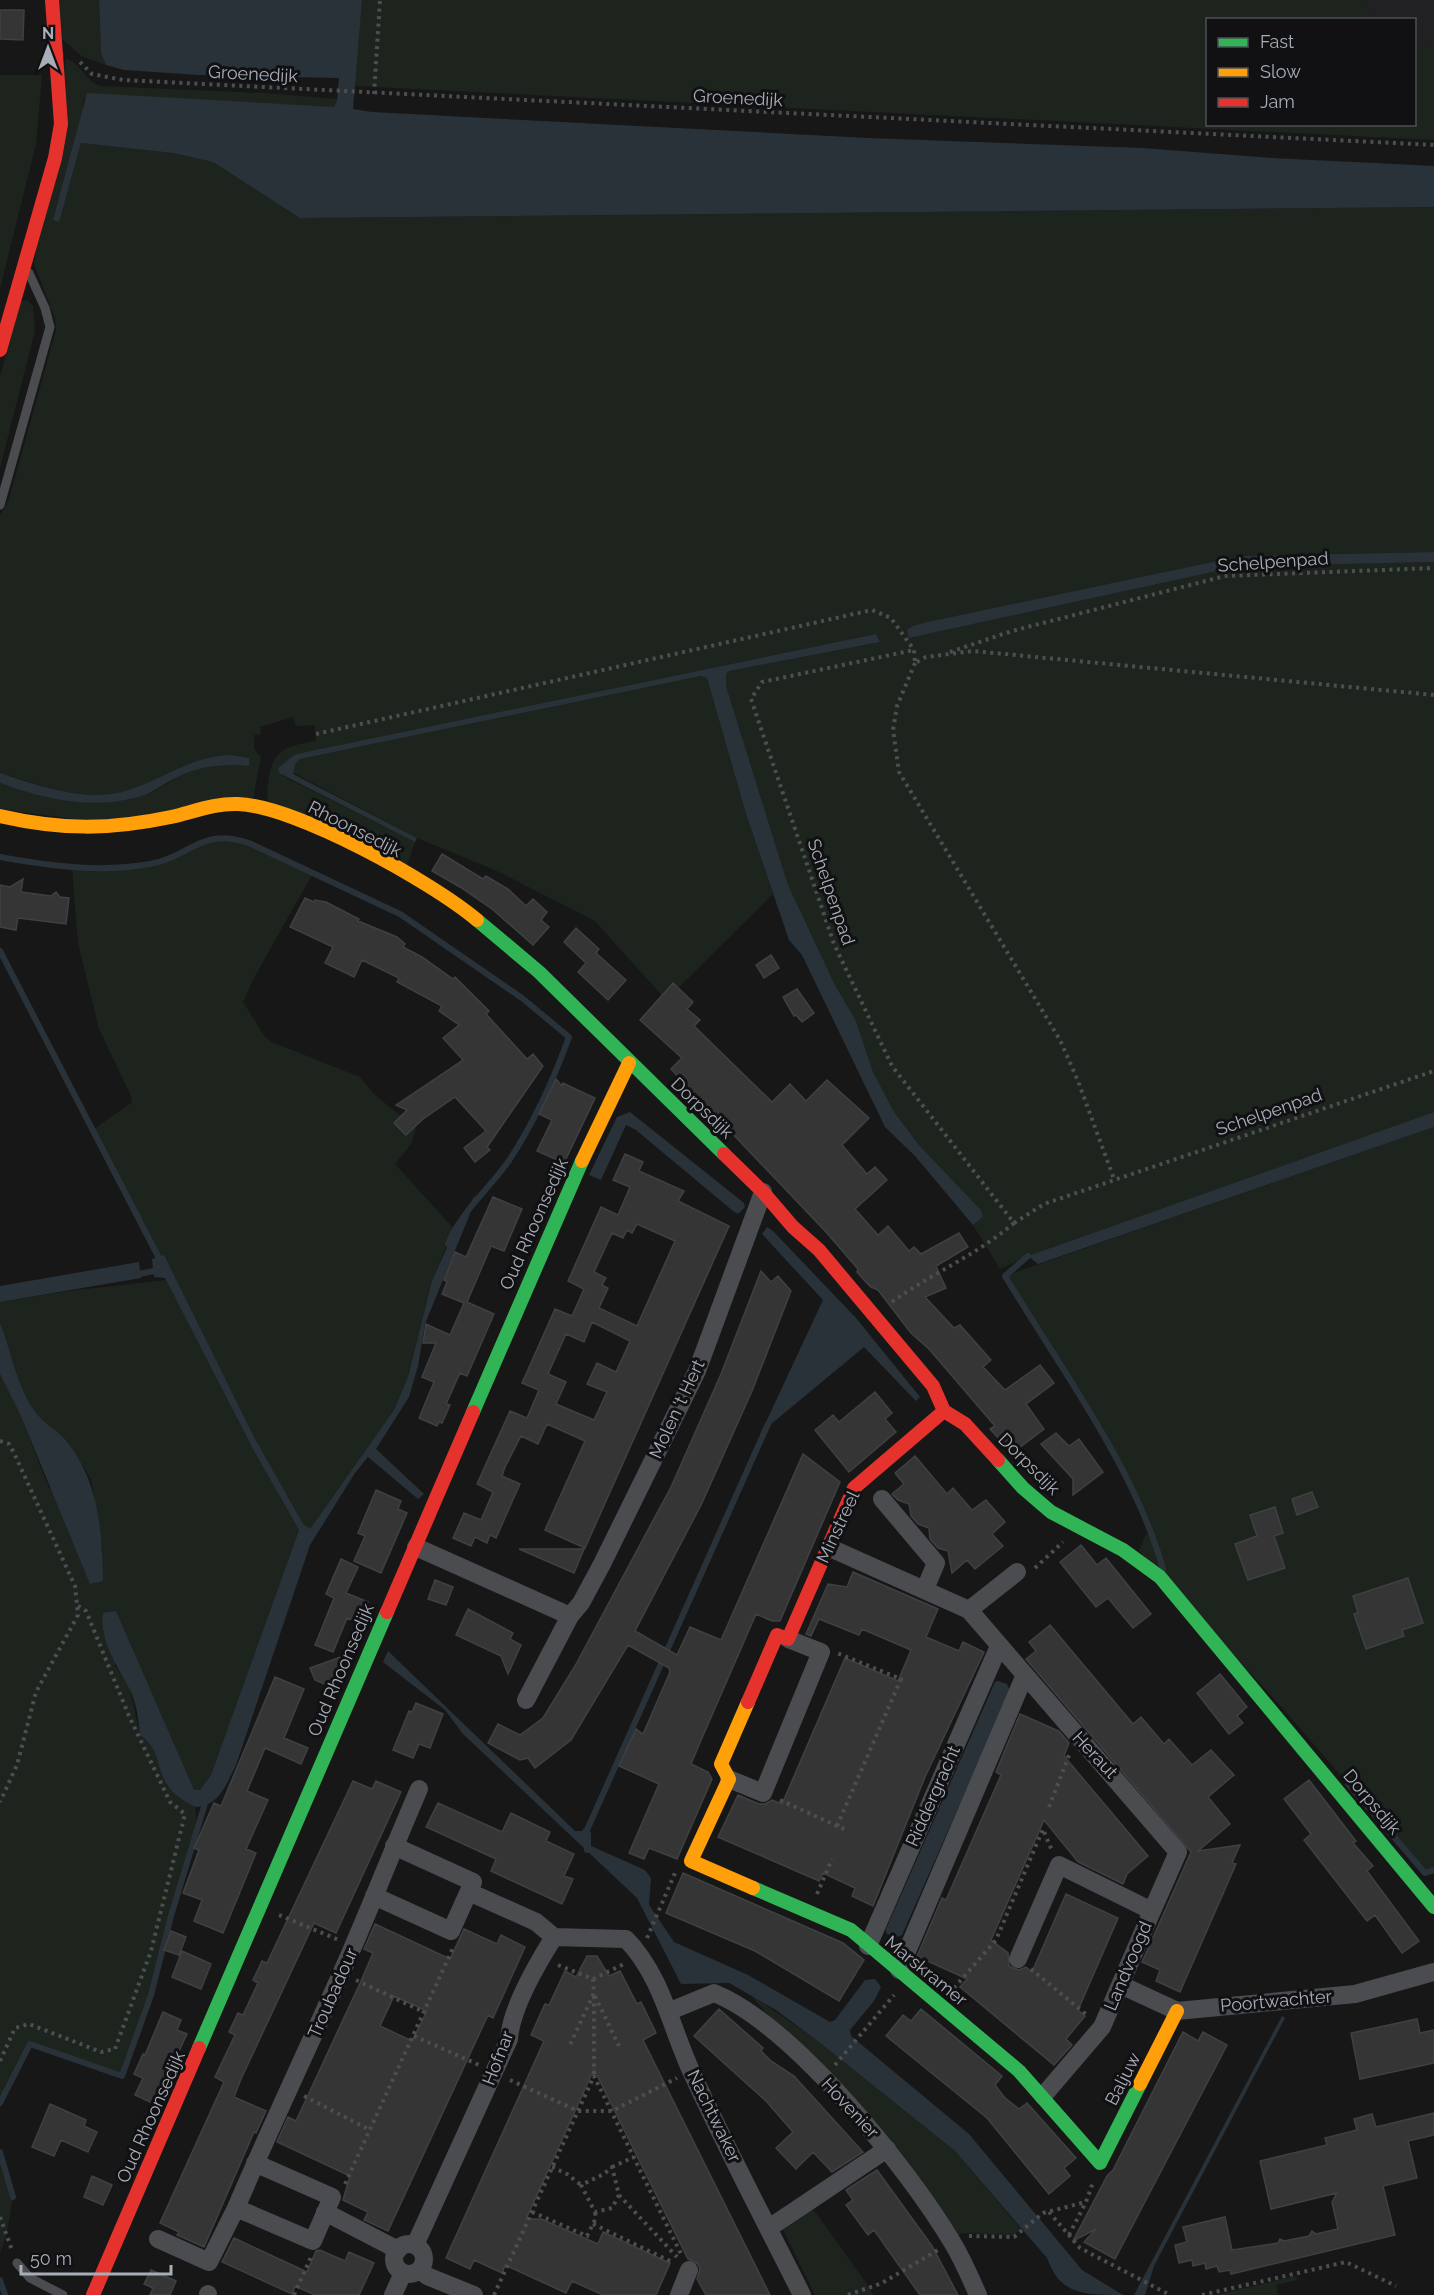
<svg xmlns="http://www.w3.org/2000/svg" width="1434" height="2295" viewBox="0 0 1434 2295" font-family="Raleway,sans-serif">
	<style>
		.built { fill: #212123 }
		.green { fill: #1d241e }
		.water { fill: #2a3239 }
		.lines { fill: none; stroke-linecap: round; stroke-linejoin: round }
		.stream { stroke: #2a3239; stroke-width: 6 }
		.building { fill: #353536; stroke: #3f4043; stroke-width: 1.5; fill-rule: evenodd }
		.path { stroke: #4d4e52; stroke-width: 4; stroke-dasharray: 3 4.5; stroke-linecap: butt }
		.lane { stroke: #4b4c50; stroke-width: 9 }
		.street { stroke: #4b4c50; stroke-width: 18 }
		.fast { stroke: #30b455; stroke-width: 14 }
		.slow { stroke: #ff9f0a; stroke-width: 14 }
		.jam { stroke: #e5322d; stroke-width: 14 }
		.labels { text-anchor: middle; stroke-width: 6; stroke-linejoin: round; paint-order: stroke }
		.street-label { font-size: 18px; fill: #a8adb8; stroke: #111113 }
	</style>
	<rect width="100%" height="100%" fill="#171717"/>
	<path class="built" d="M1216,0H1434V59L1415,53L1414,20L1289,19Z"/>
	<path class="green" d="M58,0H99L101,53L106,65L81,56L62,39Z
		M362,0H1363L1375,19L1208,20V124H1414L1415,41L1434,46V140L354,86Z
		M66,59C81,62 85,82 101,86L264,93L337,99V102L335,107L84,99L81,122L53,220L58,222L81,143L173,153L213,162L300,218L1434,207V552L1241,556L1143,577L909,638L1240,566L1434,562V1112L1028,1256L1000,1269L973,1225L983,1217L981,1210L919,1145L894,1112L873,1072L856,1021L835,985L788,885L726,686V674L729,671L880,642L876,634L306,752L294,755L278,768L279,773L287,778L415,842L407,865L268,801C266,793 268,786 269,777C273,749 290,745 316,741L315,725L296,726L293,717L260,727L261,734L254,735V749L261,757L253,799L104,823L0,809V783C46,799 98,811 145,795C159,790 172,779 185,773C206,763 227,766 249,766V758C189,748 161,790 108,795C73,798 33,783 0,773V516L9,499L56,330L55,319L34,264Z
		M0,75H42L36,144L0,289Z
		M27,300L33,306L35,331L0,468V376L21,301Z
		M701,676L707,678L746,814L773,894L666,1000L595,921L497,871L417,838L292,772L295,764L300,759Z
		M209,837C248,837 279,856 313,873L254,978L243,1002L265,1037L272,1042L360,1077L373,1093L416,1129L411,1144L395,1164L454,1229L432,1281L408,1377L394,1410L310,1529L303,1525L254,1438L164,1256L157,1257L91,1131L131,1103L132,1098L99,1029L78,943L72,868C106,868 144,870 176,855C187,850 198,843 209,837Z
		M1434,1127V1870L1425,1873L1285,1711L1139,1551L1145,1536L1152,1531L1092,1416L1005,1276Z
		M166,1280L254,1451L299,1530L211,1775L200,1790L194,1791L116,1612L115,1666L130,1689L140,1735C161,1751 155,1763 166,1783C173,1795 184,1801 195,1807L197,1824L151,1995L122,2076L30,2044L0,2103V1374L20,1414L48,1486L103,1554L91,1479L68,1442L41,1421L26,1401L0,1323V1302L68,1291Z
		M749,1993L819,2042L955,2151L1021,2229L1014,2235L962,2233L958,2236Z
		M0,2152L13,2197L6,2237L0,2253Z
		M813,2209L867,2284L873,2295H815L783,2230Z
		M1296,2276L1297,2280L1276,2285L1278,2295H1215Z"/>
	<path class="water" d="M99,0H362L353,109L372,112L868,138L1142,148L1272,158L1434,166V207L300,218L213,162L173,153L81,143L59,222L53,220L87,93L334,107L337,101L339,78L199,75L124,70L106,65L101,53Z
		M1434,552V562L1240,566L909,638L907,630L913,626L928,622L1241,556Z
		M876,634L880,642L729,671L726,674V686L788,885L835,985L856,1021L873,1072L894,1112L919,1145L981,1210L983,1217L973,1225L915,1156L885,1127L802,955L789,940L746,814L707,678L701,676L300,759L295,764L293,774L417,838L415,842L279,773L278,768L294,755L306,752Z
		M230,755L249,758V766C220,764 198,766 173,779C164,784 154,791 145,795C97,811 46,800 0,783V773C36,785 84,802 122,792C163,781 184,758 230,755Z
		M630,1112L744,1203L745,1207L738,1214L733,1211L636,1130L626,1125L601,1180L589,1175L617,1117Z
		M1434,1112V1127L1038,1264L1028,1256Z
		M476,1193L473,1203L470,1205L472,1209L425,1324L418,1366L409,1397L376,1449L424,1494L418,1499L368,1457L355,1473L310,1545L236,1765C226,1784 220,1806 195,1807C184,1801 173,1795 166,1783C155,1763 161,1751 140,1735C139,1721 136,1700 129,1688C117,1667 99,1638 103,1613L116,1611L194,1790H200L211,1775L299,1530L254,1451L165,1278L154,1277L152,1259L164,1255L254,1437L303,1524L310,1529L394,1410L408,1377L432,1281L454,1232Z
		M767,1227L773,1231L856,1318L920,1397L916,1401L864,1347L770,1425L766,1422L823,1300L762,1234Z
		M139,1262L141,1278L0,1302V1286Z
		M0,1323C10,1348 15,1376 28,1401C41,1425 56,1427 69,1444C99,1484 102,1532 103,1581L90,1584L20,1414L0,1374Z
		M388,1651L575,1831H582L584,1828L591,1832V1846L645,1870L651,1878L649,1905L674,1942L748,1975L830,2022L835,2020L865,1980L875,1979L881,1987L874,2001L850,2030L851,2036L969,2134L1082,2270L1123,2295C1084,2295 1060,2295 1047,2258L955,2151L819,2042L776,2010L729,1983L681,1984L637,1898L463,1734L445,1710L383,1662Z
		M998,1681L1007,1684L1010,1691L902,1935L894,1938L886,1933V1929L995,1682Z
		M1282,2016L1285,2018L1154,2266L1145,2295H1134Z"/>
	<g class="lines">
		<path class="stream" d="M0,857C50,866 100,873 150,864C193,856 199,827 249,843L400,914L522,998L569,1037C553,1081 534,1123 508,1162C488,1190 461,1212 448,1244
			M0,951L161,1262
			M1028,1256L1005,1276C1059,1366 1135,1468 1163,1569
			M134,1275L159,1270
			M1348,1784L1425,1873L1434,1870
			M587,1850V1830L768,1424
			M0,2103L30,2044L122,2076L151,1995L171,1916L206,1800
			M0,2152L13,2197
			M0,2280L5,2295"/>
	</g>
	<path class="building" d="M0,10H24L23,40L0,39Z
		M442,854L483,879L486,876L508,889L526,906L533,899L547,912L541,920L549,927L533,945L492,909L460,887L432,871Z
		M23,879L21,892L51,896L56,892L60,897L69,898L66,924L18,918L16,930L0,927V885L10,887Z
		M305,898L314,902L315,900L326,902L359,919L358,921L397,937L405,944L403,947L422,957L453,979L455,977L489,1011L486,1014L527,1059L533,1054L543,1066L487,1147L490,1150L475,1162L464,1148L486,1131L455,1097L423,1119L406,1135L394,1123L407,1110L396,1105L463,1060L443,1038L459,1025L439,1011L442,1006L397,982L399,978L362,960L354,977L325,963L333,947L290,927Z
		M576,928L599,949L596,953L626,980L608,1000L578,972L586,963L564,942Z
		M771,955L779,968L764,978L756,965Z
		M673,983L693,1002L687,1009L700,1020L694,1026L772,1102L790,1084L806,1101L827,1080L869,1118L842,1145L867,1174L875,1167L887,1180L855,1209L878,1235L888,1226L909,1251L914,1247L921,1254L959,1233L968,1247L936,1266L946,1288L925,1297L954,1328L960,1325L991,1360L983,1367L1005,1390L1040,1365L1054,1383L1026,1404L1044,1429L1012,1453L990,1429L995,1426L929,1349L911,1333L878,1290L871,1287L864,1280L857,1272L858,1269L826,1232L671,1069L682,1058L640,1020Z
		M797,989L814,1013L802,1022L796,1015L794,1016L783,997Z
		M556,1079L562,1086L563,1083L595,1098L564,1163L537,1151L552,1120L539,1114Z
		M625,1154L643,1162L639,1171L684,1191L678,1201L729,1226L585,1548L545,1530L585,1441L547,1424L538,1444L521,1436L505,1467L502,1476L520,1484L496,1538L490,1535L487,1543L475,1537L471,1546L453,1538L464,1513L481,1520L493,1492L477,1484L510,1411L527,1418L539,1390L522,1383L555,1309L572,1316L584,1289L568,1281L601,1207L618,1215L630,1187L613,1180ZM637,1224L675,1241L637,1326L599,1308L608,1288L602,1285L606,1278L594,1272L612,1233L623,1238L627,1230L632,1233ZM592,1322L630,1341L616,1372L597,1363L587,1384L607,1392L594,1420L556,1404L566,1382L548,1374L566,1334L584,1342Z
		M493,1197L522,1209L504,1251L491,1246L467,1302L494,1314L467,1376L460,1373L446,1404L450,1405L442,1423L439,1422L437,1426L419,1418L434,1382L422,1377L436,1343H423L426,1324L450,1335L464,1303L442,1294L447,1282L444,1280L455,1252L466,1257Z
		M761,1271L771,1282L778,1276L791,1291L752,1391L702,1503L635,1631L677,1655L690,1627L721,1640L803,1454L840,1482L780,1621H772L756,1614L699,1745L691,1764L708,1772L712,1779L677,1859L649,1848L644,1859L629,1853L659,1784L619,1766L636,1729L643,1734L670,1672L669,1668L628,1645L571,1740L535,1768L528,1758L520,1760L488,1743L498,1724L520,1735L543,1718L575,1666L671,1487L721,1374Z
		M875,1392L892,1413L885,1419L896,1432L849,1472L815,1430L833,1415L839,1422Z
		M1056,1433L1069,1446L1079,1439L1103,1472L1073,1495V1479L1041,1444Z
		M915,1456L947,1494L953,1488L972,1510L986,1500L1005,1522L992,1534L1003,1546L975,1569L967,1560L952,1573L948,1551L938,1548L930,1539L929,1528L918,1524L911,1516L909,1504L898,1500L892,1494L904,1484L895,1473Z
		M376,1490L401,1501L398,1509L407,1513L381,1573L354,1561L365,1536L358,1533Z
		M1312,1492L1318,1507L1297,1515L1292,1499Z
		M1275,1507L1283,1533L1274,1536L1285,1568L1248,1580L1235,1544L1257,1536L1250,1515Z
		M1081,1545L1097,1565L1106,1558L1151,1614L1133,1628L1108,1598L1096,1607L1060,1562Z
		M519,1549H584L574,1573Z
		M341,1559L358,1567L346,1593L368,1602L359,1623L347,1618L333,1652L315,1645L334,1598L326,1594Z
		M853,1572L938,1609L926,1637L959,1651L963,1642L984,1652L925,1777L873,1906L852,1896L855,1888L823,1873L819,1881L718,1837L738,1795L759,1804H765L772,1800L782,1804L845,1658L898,1681L911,1650L862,1629L859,1635L819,1619L811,1636L806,1634L828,1584L847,1587Z
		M1408,1578L1423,1623L1402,1630L1404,1636L1366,1649L1354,1614L1358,1613L1353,1596Z
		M435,1580L453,1587L446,1605L428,1599Z
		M468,1609L513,1633L510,1639L521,1645L508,1674L501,1656L456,1635Z
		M1050,1625L1133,1724L1141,1717L1164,1744L1169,1739L1192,1765L1211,1750L1234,1775L1208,1797L1230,1824L1198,1851L1240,1845L1232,1863L1236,1864L1180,1992L1156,1981L1160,1970L1142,1962L1191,1852L1026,1659L1036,1651L1029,1642Z
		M346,1655L332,1687L315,1680L310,1668Z
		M1220,1674L1247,1707L1237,1716L1243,1723L1229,1734L1197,1693Z
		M275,1677L304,1689L284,1738L308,1748L301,1764L265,1748L247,1791L268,1800L246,1849L256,1853L223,1933L194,1921L202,1900L183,1893L199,1850L194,1848L214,1803L221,1806Z
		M416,1703L443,1714L430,1748L419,1744L413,1758L393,1750L409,1711L412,1712Z
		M1020,1714L1059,1731L1069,1743L1064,1756L1148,1856L1127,1874L1123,1884L1078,1862L1044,1820L991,1940L1008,1953L1009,1966L1019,1970L1026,1967L1032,1972L1066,1894L1118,1918L1078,2010L1085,2016L1066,2039L1072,2045L1054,2065L960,1987L967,1979L917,1956L942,1898L946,1900L1001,1775L996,1772Z
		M1309,1780L1356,1841L1353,1843L1373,1866L1367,1871L1419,1941L1402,1953L1375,1915L1367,1921L1304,1840L1311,1834L1284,1799Z
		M353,1781L372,1789L376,1781L401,1792L336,1933L314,1923L241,2079L234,2097L266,2111L256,2133L254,2132L204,2247L177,2235L179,2232L160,2223L224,2082L215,2077L235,2035L229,2032L238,2013L243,2015L258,1983L253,1980L262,1961L267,1963Z
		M438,1803L502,1832L511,1813L550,1832L546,1841L574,1854L564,1876L573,1879L562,1904L491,1871L496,1859L426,1827Z
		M683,1873L843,1943L864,1960L839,2001L755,1951L666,1913Z
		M375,1924L450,1959L464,1929L497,1944L501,1935L525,1947L493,2018L488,2015L388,2231L364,2220L368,2212L343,2200L350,2176L277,2142L288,2117L296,2121L361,1981L373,1953L364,1949ZM394,1996L427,2011L412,2041L380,2026Z
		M171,1931L186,1937L179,1955L164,1950Z
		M182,1951L211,1964L201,1989L172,1977Z
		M587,1956H597L609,1976L620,1971L637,2004L641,2002L656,2033L643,2040L770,2295H706L697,2279L700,2269L698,2264L688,2259L594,2069L526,2219H541L598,2244L603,2232L670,2263L656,2295H603L572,2281L566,2293L505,2265L502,2273L474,2260L470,2269L446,2258L544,2041L531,2035L545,2004L549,2005L565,1971L576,1977Z
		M719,2009L763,2048L761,2051L771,2061L794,2076L863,2152L832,2172L813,2152L796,2169L776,2148L793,2132L767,2102L694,2036Z
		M921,2009L1002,2076L995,2085L1005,2098L1019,2109L1027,2103L1076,2158L1064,2168L1070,2176L1049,2194L987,2118L886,2036L903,2015L911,2021Z
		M163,2012L181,2020L177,2030L187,2034L154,2104L135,2095L143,2078L134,2074L143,2054L145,2055Z
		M1417,2019L1420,2033L1434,2030V2063L1360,2079L1351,2033Z
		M1183,2032L1198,2041L1203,2032L1227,2045L1115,2259L1084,2242L1096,2229L1073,2241L1107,2176L1113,2170Z
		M50,2104L86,2120L84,2126L97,2132L88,2152L61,2140L54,2156L32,2147Z
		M1434,2113V2135L1408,2141L1417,2178L1383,2186L1395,2235L1231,2274L1230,2270L1219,2272L1217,2266L1206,2269L1205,2263L1193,2266L1192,2260L1179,2263L1175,2245L1187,2242L1183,2227L1225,2217L1232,2250L1278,2243L1280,2239L1284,2241L1309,2236L1312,2231L1316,2234L1338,2229L1332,2202L1337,2193L1271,2209L1260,2161L1327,2145L1325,2138L1357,2130L1354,2119L1372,2114L1376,2127Z
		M877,2170L932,2246L958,2295H920L874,2230L868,2235L846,2205L853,2200L846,2190Z
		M92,2176L112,2185L103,2205L84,2197Z
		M234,2238L307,2272L316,2251L320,2250L345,2261L349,2252L374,2263L359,2295H315L295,2286L292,2294L222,2262Z
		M151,2270L176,2281L170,2295H150L153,2288L144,2284Z"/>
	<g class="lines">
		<path class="path" d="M80,62L92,74L123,80L1434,145
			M374,94L380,0
			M950,652L1012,631L1225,576L1434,568
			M915,663L897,706L893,730L899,772L1060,1040L1078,1081L1114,1179
			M316,734L872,610L891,618L914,650L915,663L926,657L973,651L1434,695
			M1014,1223L1044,1204L1434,1071
			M892,1302C932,1273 977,1255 1014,1223L892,1066L834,944L751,699L762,682L914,650
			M0,1441L9,1444L14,1453L75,1586L78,1615L36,1692L17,1765L0,1802
			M1035,1568L1063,1542
			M780,1800L846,1830
			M1049,1807L1069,1755
			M837,1826L901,1679L837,1653
			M817,1894L832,1859
			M279,1915L339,1940
			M647,1938L675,1873
			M558,1965L593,1979L594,1993L569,2047
			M1031,1969L1088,2016
			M593,1979L624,1964
			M356,1980L424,2012
			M954,1988L996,1940L1043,1829L1052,1851
			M594,1996V2076
			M595,1996L619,2046
			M414,2036L479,2065
			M0,2061L15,2028L29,2024L101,2052L115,2049L151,1951L185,1814L170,1802L129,1716L86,1611L78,1606
			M835,2065L894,1995
			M510,2080L578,2111H612L677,2078
			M304,2096L370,2130
			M552,2167L567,2174L581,2185
			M612,2167L634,2157
			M345,2184L453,1948
			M619,2195L612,2208L595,2212L581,2185L604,2174L612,2167L619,2195L677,2257
			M532,2212L587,2236L596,2218L595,2212
			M1049,2212L1080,2248L1170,2295
			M0,2217L12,2250
			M593,2224L674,2263
			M1069,2235L1086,2202
			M969,2236L1014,2237L1043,2213L1086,2202L1093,2182
			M294,2295L311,2257
			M494,2295L594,2076L682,2256
			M848,2295L882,2283L938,2250
			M1202,2295L1346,2262L1396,2286"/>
		<path class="lane" d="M0,505L50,327L45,308L29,273
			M17,2263L30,2278L63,2295"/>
		<path class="street" d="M882,1499L936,1563L925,1589
			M416,1547L570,1616
			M828,1547L969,1610L1178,1852L1152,1911
			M969,1610L1017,1572
			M526,1700L570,1616L581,1603L602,1564L697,1371L763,1192
			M729,1779L763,1793L821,1652L788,1639
			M469,1892L536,1922L554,1937
			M374,1896L451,1931L473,1882L394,1846
			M868,1946L999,1646
			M1018,1959L1059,1865L1152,1911L1102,2027L1043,2096
			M899,1970L1024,1677
			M1121,1985L1177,2011L1355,1994L1434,1972
			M670,2011L714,1993C793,2025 908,2168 952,2242C962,2258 970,2277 978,2295
			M255,2163L332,2197L313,2241L236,2208C273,2121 314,2036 352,1949C375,1896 396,1842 419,1789
			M325,2212L398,2250
			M769,2228L887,2149
			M158,2239L209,2262L236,2208
			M394 2259a15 15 0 1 1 30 0a15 15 0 1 1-30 0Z
			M415,2245L509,2039C511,2008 537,1964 554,1937L626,1939C662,1976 671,2028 692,2073C726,2148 765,2221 802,2295
			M420,2270L427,2276L474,2295
			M208,2295V2294
			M393,2295L403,2273
			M679,2295L689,2270"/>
		<path class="fast" d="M477,920L539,972L724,1154
			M473,1412L582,1161
			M998,1460L1023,1488L1051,1512L1123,1550L1160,1577L1434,1907
			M753,1888L851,1930L1019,2071L1100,2163L1140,2084
			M199,2048L387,1612"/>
		<path class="slow" d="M0,816C61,830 110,830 171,817C193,812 215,803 238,804C296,806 432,882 477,920
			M582,1161L629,1063
			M748,1702L721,1764L729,1779L691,1861L753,1888
			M1140,2084L1177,2011"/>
		<path class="jam" d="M0,350L55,158L61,124L52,0
			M724,1154L763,1192L793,1227L819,1250L933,1386L944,1411L965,1424L998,1460
			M387,1612L473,1412
			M748,1702L777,1635L788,1639L854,1488L944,1411
			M93,2295L199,2048"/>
	</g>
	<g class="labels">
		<g class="street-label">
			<text transform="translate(253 74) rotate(3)" y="6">Groenedijk</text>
			<text transform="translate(738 98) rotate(3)" y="6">Groenedijk</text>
			<text transform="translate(1273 562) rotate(-4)" y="6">Schelpenpad</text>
			<text transform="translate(355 829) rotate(27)" y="6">Rhoonsedijk</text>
			<text transform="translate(831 892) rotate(71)" y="6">Schelpenpad</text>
			<text transform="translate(702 1108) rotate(44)" y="6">Dorpsdijk</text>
			<text transform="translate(1269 1112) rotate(-19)" y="6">Schelpenpad</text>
			<text transform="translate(534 1224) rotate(-66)" y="6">Oud Rhoonsedijk</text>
			<text transform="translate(677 1409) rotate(-65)" y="6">Molen 't Hert</text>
			<text transform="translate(1029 1464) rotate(45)" y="6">Dorpsdijk</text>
			<text transform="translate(838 1527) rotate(-65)" y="6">Minstreel</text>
			<text transform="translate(341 1670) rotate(-67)" y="6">Oud Rhoonsedijk</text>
			<text transform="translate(1095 1755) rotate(47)" y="6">Heraut</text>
			<text transform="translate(933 1796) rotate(-66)" y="6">Riddergracht</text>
			<text transform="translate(1372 1802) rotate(50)" y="6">Dorpsdijk</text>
			<text transform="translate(1128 1966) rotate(-67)" y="6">Landvoogd</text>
			<text transform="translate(926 1971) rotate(39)" y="6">Marskramer</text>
			<text transform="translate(333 1993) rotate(-66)" y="6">Troubadour</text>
			<text transform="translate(1276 2001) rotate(-5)" y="6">Poortwachter</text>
			<text transform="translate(498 2058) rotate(-69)" y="6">Hofnar</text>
			<text transform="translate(1123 2079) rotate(-63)" y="6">Baljuw</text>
			<text transform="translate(850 2108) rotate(47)" y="6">Hovenier</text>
			<text transform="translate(714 2116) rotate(64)" y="6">Nachtwaker</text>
			<text transform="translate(151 2117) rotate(-66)" y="6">Oud Rhoonsedijk</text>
		</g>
	</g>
	<rect x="1206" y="18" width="210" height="108" fill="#111113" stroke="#4d4f55" stroke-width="1.5"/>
	<rect x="1218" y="38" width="30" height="9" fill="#30b455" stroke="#4d4f55" stroke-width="1.5"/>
	<text x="1260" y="48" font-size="18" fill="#a8adb8">Fast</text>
	<rect x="1218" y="68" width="30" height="9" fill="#ff9f0a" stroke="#4d4f55" stroke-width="1.5"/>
	<text x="1260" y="78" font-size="18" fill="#a8adb8">Slow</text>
	<rect x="1218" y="98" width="30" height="9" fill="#e5322d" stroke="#4d4f55" stroke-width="1.5"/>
	<text x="1260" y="108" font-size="18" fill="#a8adb8">Jam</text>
	<g transform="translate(48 48)" stroke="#111113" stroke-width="4.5" paint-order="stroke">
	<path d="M0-4.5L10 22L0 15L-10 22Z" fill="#a8adb8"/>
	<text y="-9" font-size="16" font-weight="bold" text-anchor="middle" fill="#a8adb8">N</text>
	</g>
	<path d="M21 2265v9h150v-9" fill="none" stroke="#a8adb8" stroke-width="3"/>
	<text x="30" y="2265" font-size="18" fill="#a8adb8" stroke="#111113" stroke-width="4.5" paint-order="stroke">50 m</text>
</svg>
